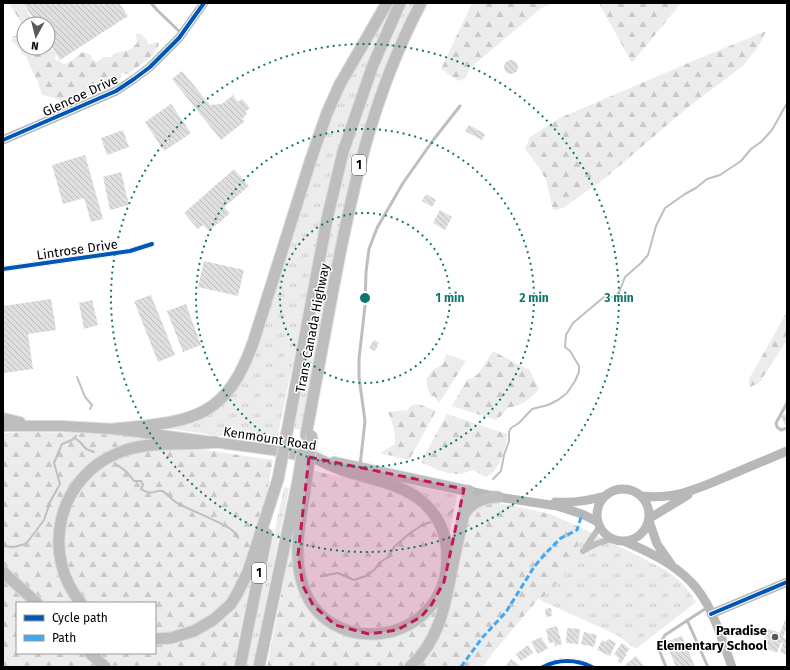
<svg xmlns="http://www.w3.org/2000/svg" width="790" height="670" viewBox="0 0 790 670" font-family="'Fira Sans',sans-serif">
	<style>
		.grass { fill: url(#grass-tufts) }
		.forest { fill: url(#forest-firs) }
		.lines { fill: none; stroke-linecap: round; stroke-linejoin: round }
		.stream { stroke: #bfbfbf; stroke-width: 2 }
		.building { fill: url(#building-back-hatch) }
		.primary-casing { stroke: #dbdbdb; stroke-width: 12 }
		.highway-casing { stroke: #dbdbdb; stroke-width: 13 }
		.lane { stroke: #bebebe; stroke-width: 3 }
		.street { stroke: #bebebe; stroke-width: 6 }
		.secondary { stroke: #b8b8b8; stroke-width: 9 }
		.primary { stroke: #bebebe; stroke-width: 10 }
		.highway { stroke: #bebebe; stroke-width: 11 }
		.highway-bridge-casing { stroke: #dbdbdb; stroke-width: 13; stroke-linecap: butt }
		.highway-bridge { stroke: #bebebe; stroke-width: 11 }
		.quiet { stroke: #3fa9f5; stroke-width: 3; stroke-dasharray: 6 3; stroke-linecap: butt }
		.cycleway-casing { stroke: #fff; stroke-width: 6 }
		.cycleway { stroke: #0057b8; stroke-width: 4 }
		.marked { fill: #c2185b; fill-opacity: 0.2; stroke: #c2185b; stroke-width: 3; stroke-dasharray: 8 5; stroke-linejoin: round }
		.ring { fill: none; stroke: #0f766e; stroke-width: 2; stroke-dasharray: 2 4 }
		.poi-dot { fill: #595959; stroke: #fff; stroke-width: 1.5 }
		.labels { text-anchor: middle; stroke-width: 3; stroke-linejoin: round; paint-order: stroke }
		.shield { fill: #fff; stroke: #4c4c4c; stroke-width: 1 }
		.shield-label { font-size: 12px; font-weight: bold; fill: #000 }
		.street-label { font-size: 13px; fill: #000; stroke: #fff }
		.poi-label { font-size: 13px; font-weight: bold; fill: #000; stroke: #fff; text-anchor: end }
		.centre { fill: #0f766e; stroke: #fff; stroke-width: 2 }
		.ring-label { font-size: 12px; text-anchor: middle; font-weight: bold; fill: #0f766e; stroke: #fff; stroke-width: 3; stroke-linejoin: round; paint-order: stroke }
	</style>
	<defs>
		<pattern id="grass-tufts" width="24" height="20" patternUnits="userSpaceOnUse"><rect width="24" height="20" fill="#ececec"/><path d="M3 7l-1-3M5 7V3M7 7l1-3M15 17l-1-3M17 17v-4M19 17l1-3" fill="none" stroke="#c9c9c9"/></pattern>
		<pattern id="forest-firs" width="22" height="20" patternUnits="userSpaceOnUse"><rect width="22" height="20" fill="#ececec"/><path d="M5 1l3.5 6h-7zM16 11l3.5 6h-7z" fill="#c9c9c9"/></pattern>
		<pattern id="building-back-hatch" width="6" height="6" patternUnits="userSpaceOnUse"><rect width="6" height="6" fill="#dfdfdf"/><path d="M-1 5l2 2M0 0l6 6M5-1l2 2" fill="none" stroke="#bebebe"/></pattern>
	</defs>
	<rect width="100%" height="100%" fill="#fff"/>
	<path class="grass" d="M390,3H395L326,206L276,444L158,427L174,425L233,390L327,120Z
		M406,3H414L393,48L372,103L355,158L342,214L301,430L294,428C303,380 312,331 321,283C329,240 337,197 348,155C362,103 382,51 406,3Z
		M397,482L457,495L449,536Z
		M284,487L289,488L253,667H246Z
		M584,529L666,570C679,579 688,589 696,602L636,649L617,635L540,600L564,574L572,560Z"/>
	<path class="forest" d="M9,3H22L35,24H24V48H48V43L56,55L55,59L64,64C71,63 76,56 83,52L91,55L92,59L97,62L103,57H111C116,51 119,53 126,51C131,50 134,46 137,43L136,34L140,33L147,40L148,44H152L156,42L159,43C157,56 137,67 128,74L122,73C122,76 121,78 118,81C112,87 78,102 69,102C62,102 57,98 51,97C48,96 45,96 42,95L37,80L33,73L26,56L22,54L18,47L12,41V37C33,33 15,14 9,3Z
		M472,3H555L541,8L470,68L466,78L459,81L441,69Z
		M599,3H681L632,63Z
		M766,31L759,45L744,65L686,109L604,179L563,208L553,210L546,180L540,169L525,149L530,137L560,118L693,61Z
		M787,312V340L759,383L750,387L749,379Z
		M493,351L521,366L529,369L539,389C530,400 521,406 507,408L503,414L496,420L452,406L468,378L471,379L478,374Z
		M446,354L466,361L439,403L434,396H431L427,387V378L433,370L443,364Z
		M418,404L436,411L409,460L380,453L395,444C396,433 392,421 388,412L408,410L410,406Z
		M447,414L507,434C507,447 499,472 486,477L473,470C469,471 465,473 461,474C448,475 432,468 421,462Z
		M29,432L99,433L162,440L103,455L56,527L75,603H41L3,568V433Z
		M171,447L212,451L273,460L262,518L246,570L225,604L194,628L155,636V603H85L68,575L63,530L72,499L90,475L127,453Z
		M314,471L381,485L413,500L431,517L443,545L439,581L419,614L390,629L363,630L335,620L322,610L309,591L303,568L305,536Z
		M495,502L550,514L584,529L572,560L564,575L540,600L539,598L492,654L483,667H417L428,655L435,644L469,516C476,506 484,503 495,502Z
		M296,518C296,535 293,572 298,587C302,598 309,607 316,615L382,638L397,635L407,631L442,596L431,632L413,659L405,667H267Z
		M252,574L233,667H110L95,653H155V643L196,633Z
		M3,577L31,603H17V653H85L100,667H3Z"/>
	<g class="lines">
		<path class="stream" d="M77,377L85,397L92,405L90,409
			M75,438L81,443L86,449L94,452
			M116,464L127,472L134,481H141L143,485L141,489C154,497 155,489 162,491C168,494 172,500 177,503C194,512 212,518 229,528L233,531L238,538
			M493,479L501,471L504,455L509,441V432L511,428L519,423L532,409L548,405L558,400L567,393L575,381L579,372V366L570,351L565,347L566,335L573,323L604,297H615L620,290L625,277L641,263L648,255L656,226L665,208L685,194L696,188L707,179L720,175L741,161L751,149L761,142L772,130L787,103
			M449,514L453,510
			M3,546L14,547L25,544L29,540L44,520L50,502L60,484L54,463L62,444L72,440L76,436
			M321,576L338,573L354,580L366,576L374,570L382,561L389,557L394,547L410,533L424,524L432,522"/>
	</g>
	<path class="building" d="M23,3H119L128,16L60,60L48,41V24H37Z
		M504 67a7 7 0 1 1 14 0a7 7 0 1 1-14 0Z
		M182,71L210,105L222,104L233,95L238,102L242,99L250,108L245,112L247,114L242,119L245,121L221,140L172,79Z
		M171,104L191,133L164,151L145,122Z
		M469,125L485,134L482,140L465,131Z
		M123,130L129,147L107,155L101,138Z
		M85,155L103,219L91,222L84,198L63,204L52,165Z
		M234,169L249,186L224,207L230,213L209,231L203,225L198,229L184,213Z
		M121,172L129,205L110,210L103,177Z
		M426,194L436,200L432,207L422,201Z
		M440,210L452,217L445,230L433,223Z
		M204,261L244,270L238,296L198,287Z
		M151,295L175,355L158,362L134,301Z
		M51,299L56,330L28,334L33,369L3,373V306Z
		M92,300L98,325L84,329L79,303Z
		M186,304L201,345L183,352L167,311Z
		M374,340L379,343L375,351L369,348Z
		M787,414V425H785L781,416Z
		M551,608L552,616L546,617L545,609Z
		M785,620H787V626L783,638L787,639V655L780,652L783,643L781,642L777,653L761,646L765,637L776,642L766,637L769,629L780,633Z
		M557,626L562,644L555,646L554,642L549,643L546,629Z
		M567,628L580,629L578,644L566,643Z
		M584,632L597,635L594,647L581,644Z
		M682,636L695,667H676L666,642Z
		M541,637L548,648L538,654L531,642Z
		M608,639L616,643L610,656L597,650L602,640L606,642Z
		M622,643L630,649L625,654H627L621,663L618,661L619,658L614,654Z
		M528,645L533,653L521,661L516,654Z
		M636,656L645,667H627L625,665Z
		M511,659L522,667H505Z"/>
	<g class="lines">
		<defs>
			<path id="primary" d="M3,418L20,422
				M3,426H61L115,429L273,450L309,457
				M334,462L469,491"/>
			<path id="highway" d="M115,429C191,421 226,421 254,340L311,159L327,113L340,84L387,3
				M287,432L327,219L343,152L373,65L400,3
				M306,435C315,388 323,342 332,295C351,193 372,96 421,3
				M306,483C302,514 293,548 301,579C321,663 448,647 447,557C447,536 439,517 424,503C401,482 368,480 340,469C332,466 324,462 316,458
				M465,513C473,501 484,497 498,497
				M3,572L37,603
				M81,603C40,554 58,477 118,453C149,440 182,446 215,442
				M155,639L171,638L194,631L213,620L231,604L237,594L248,572L278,479
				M90,653L105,667
				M240,667L267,534
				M259,667L298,481
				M410,667C442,638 446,599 454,559C459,536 464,513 469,491"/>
		</defs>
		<use href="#primary" class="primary-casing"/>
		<use href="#highway" class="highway-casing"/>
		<path class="lane" d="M151,3L157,10L181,33
			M787,403L776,423L777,427L781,430L787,428
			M360,466L365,421L359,377V359L365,306L366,272L369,249L377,228L403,183L434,139L460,106
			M687,620L708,667
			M666,667L658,647L665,635L708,607"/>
		<path class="street" d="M3,269L130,251L152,244
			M586,547L600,526
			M583,551C593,544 601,541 614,539
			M543,667C558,659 576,659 592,667"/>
		<path class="secondary" d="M3,140L116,91L134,79L150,67L179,38L204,3
			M597 515a26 26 0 1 1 52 0a26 26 0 1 1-52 0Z
			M469,491L498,497L557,506L582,514L598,522
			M642,496C675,500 700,488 730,475C749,467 768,459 787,451
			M555,502C572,503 588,501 605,496
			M650,518L688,495
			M649,521L657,544L671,564
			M624,541C647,551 673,563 691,582C712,603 722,640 732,667
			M711,614L787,582"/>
		<use href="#primary" class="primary"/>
		<use href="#highway" class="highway"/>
		<defs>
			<path id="highway-bridge" d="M278,479L287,432
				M298,481L303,449
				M306,483L312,436"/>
		</defs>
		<use href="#highway-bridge" class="highway-bridge-casing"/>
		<use href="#highway-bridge" class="highway-bridge"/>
		<path class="quiet" d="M461,667L482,638L506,612L534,567L545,554L561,538L577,530L582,514"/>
		<defs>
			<path id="cycleway" d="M3,140L116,91L134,79L150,67L179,38L204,3
				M3,269L130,251L152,244
				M711,614L787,582
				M543,667C558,659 576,659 592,667"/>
		</defs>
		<use href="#cycleway" class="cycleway-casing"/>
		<use href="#cycleway" class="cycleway"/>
	</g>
	<path class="marked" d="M309,457L464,489L444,582L432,604L421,617L397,630L369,634L335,625L313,605L303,586L298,555Z"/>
	<g class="ring">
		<circle cx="365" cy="298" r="85"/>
		<circle cx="365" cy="298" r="169"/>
		<circle cx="365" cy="298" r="254"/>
	</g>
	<circle class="poi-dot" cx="775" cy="637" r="4"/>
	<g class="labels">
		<g class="shield">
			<rect x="352" y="155" width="14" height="20" rx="3"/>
			<rect x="252" y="563" width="14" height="20" rx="3"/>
		</g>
		<g class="shield-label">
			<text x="359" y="169">1</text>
			<text x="259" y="577">1</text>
		</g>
		<g class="street-label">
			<text transform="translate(80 95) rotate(-25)" y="5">Glencoe Drive</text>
			<text transform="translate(77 249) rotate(-8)" y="5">Lintrose Drive</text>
			<text transform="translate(312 328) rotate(-79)" y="5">Trans Canada Highway</text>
			<text transform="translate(270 438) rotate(9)" y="5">Kenmount Road</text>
		</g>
		<g class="poi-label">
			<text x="767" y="635">Paradise<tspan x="767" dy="15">Elementary School</tspan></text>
		</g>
	</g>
	<circle cx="365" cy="298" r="6" class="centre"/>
	<g class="ring-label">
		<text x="450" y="302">1 min</text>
		<text x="534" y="302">2 min</text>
		<text x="619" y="302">3 min</text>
	</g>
	<rect width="790" height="670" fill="none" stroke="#000000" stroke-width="8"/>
	<rect x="16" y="602" width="140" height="52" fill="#ffffff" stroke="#999999"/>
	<rect x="24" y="615" width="20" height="6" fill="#0057b8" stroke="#999999"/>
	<text x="52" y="622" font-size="12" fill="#000000">Cycle path</text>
	<rect x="24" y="635" width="20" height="6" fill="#3fa9f5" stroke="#999999"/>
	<text x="52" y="642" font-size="12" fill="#000000">Path</text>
	<g transform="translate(36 36) rotate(187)"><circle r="19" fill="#ffffff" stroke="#999999"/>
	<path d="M0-3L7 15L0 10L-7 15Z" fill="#595959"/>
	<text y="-6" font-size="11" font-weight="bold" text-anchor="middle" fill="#000000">N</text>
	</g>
</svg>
